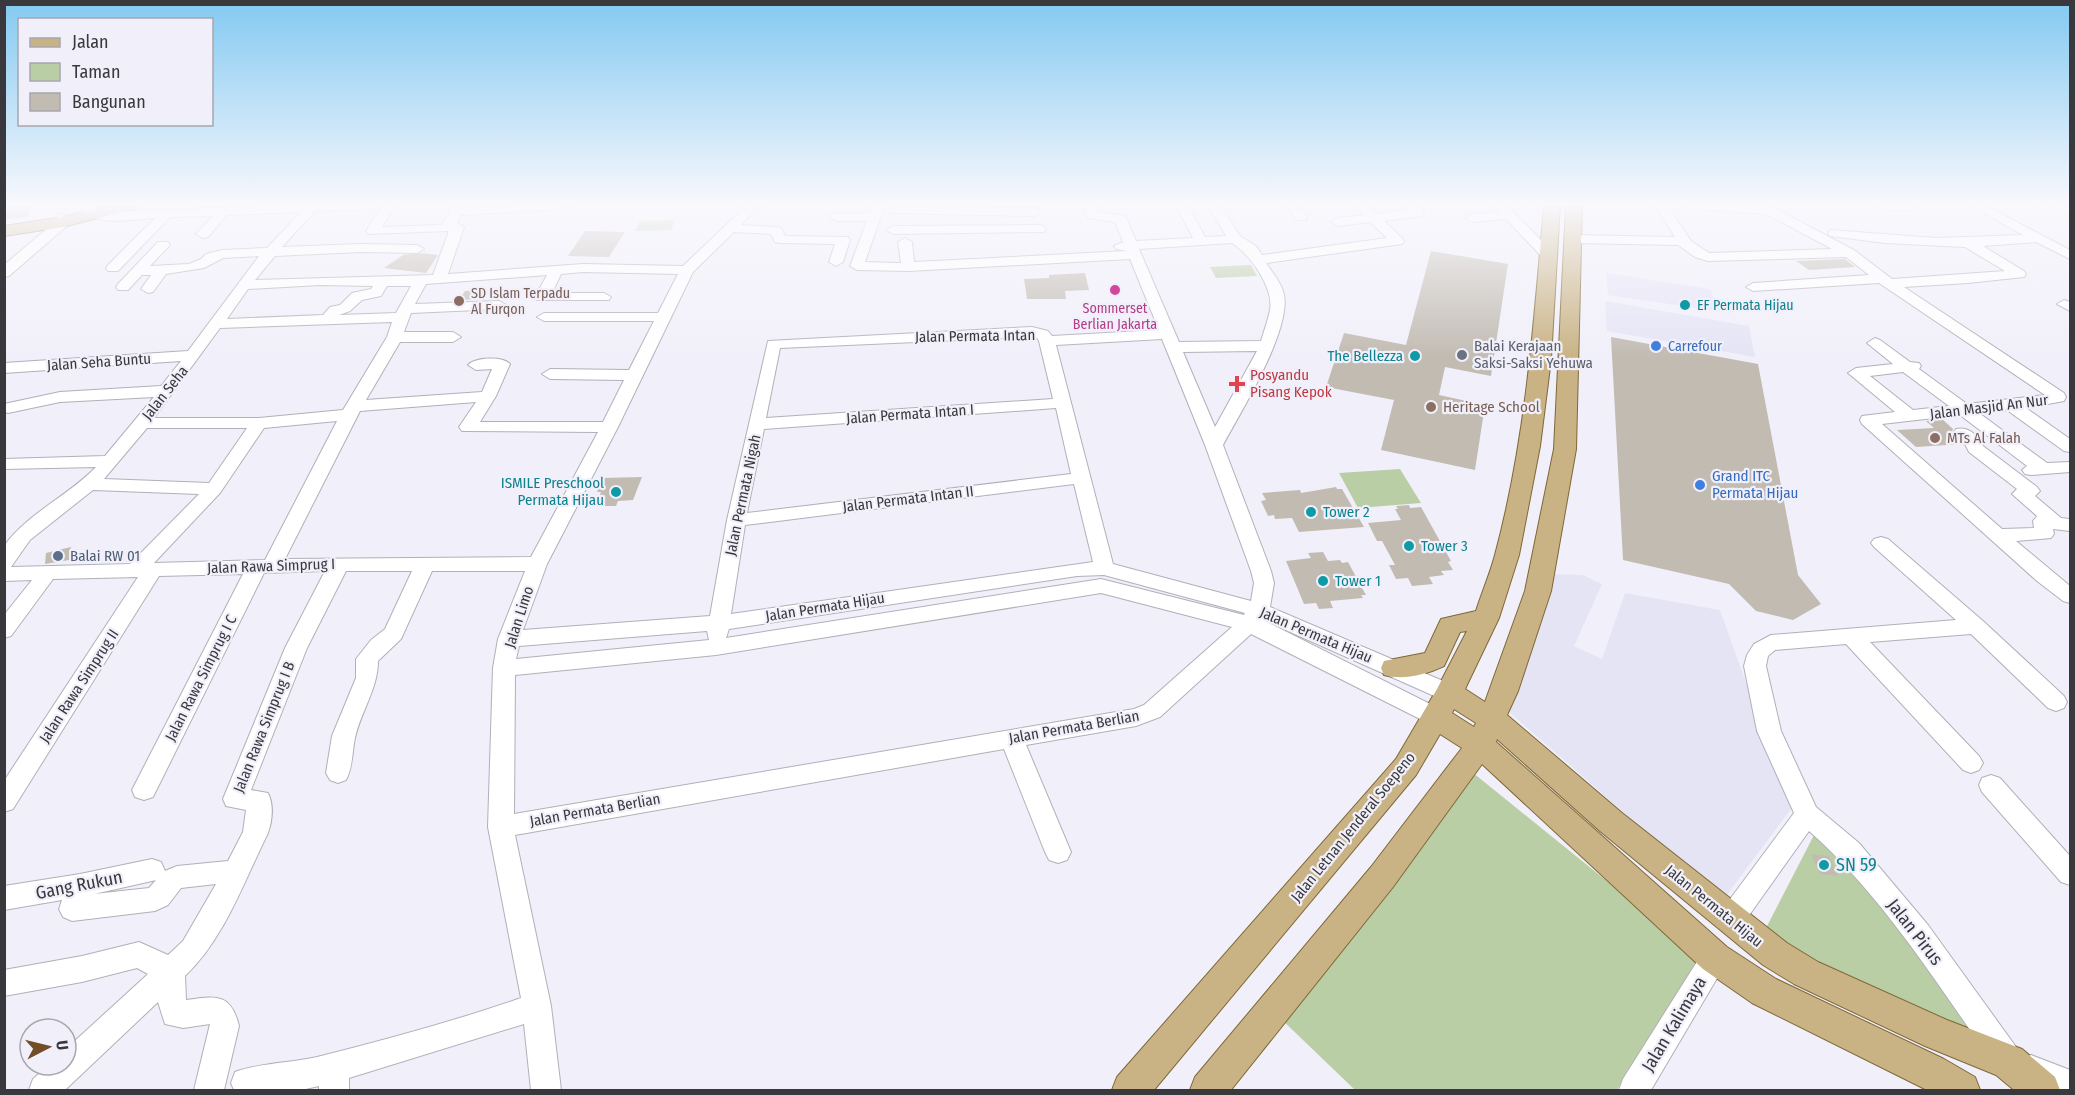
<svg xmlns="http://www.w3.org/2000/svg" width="2075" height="1095" viewBox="0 0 2075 1095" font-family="'Fira Sans Condensed',sans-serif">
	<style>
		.built { fill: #e5e4f5 }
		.green { fill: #bacea5 }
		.building { fill: #c1bbb2 }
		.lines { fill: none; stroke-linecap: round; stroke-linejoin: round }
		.minor-casing { stroke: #b0b0b9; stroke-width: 2 }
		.major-casing { stroke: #7f6837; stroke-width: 2 }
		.minor { fill: #fff; fill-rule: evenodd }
		.major { fill: #c9b385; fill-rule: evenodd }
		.hotel-dot { fill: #d1479c; stroke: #f1f0fa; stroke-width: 2 }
		.education-dot { fill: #8d6e63; stroke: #f1f0fa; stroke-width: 2 }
		.culture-dot { fill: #0f9aa8; stroke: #f1f0fa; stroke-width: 2 }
		.shop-dot { fill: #3f7fe0; stroke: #f1f0fa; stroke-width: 2 }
		.worship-dot { fill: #6b7280; stroke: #f1f0fa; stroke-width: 2 }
		.health-dot { fill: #e0444e; stroke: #f1f0fa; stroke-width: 2 }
		.service-dot { fill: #5c6f8a; stroke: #f1f0fa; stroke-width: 2 }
		.labels { text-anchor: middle; stroke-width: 4.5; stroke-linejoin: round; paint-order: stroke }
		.far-education-label { font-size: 14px; fill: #785e54; stroke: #f1f0fa; text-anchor: start }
		.far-culture-label { font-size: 14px; fill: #0d838f; stroke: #f1f0fa; text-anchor: start }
		.far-hotel-label { font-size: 14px; fill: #b23c85; stroke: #f1f0fa }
		.far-shop-label { font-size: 14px; fill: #366cbe; stroke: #f1f0fa; text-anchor: start }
		.street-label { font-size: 15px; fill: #39393d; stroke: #f1f0fa }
		.worship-label { font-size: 15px; fill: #5b616d; stroke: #f1f0fa; text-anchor: start }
		.culture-label { font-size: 15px; fill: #0d838f; stroke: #f1f0fa; text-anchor: start }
		.health-label { font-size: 15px; fill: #be3a42; stroke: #f1f0fa; text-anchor: start }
		.education-label { font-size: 15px; fill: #785e54; stroke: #f1f0fa; text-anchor: start }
		.shop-label { font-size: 15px; fill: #366cbe; stroke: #f1f0fa; text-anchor: start }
		.service-label { font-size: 15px; fill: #4e5e75; stroke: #f1f0fa; text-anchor: start }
		.near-culture-label { font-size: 18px; fill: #0d838f; stroke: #f1f0fa; text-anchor: start }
		.near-street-label { font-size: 18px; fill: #39393d; stroke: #f1f0fa }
	</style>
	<rect width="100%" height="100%" fill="#f1f0fa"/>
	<path class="built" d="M1606,273L1711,289L1713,297L1726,300L1731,313L1608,295Z
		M1605,301L1749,326L1755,357L1607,331Z
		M1547,574L1583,575L1602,584L1574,646L1602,659L1625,593L1720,610L1791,809L1723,900L1508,711Z"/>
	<path class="green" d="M675,220L671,230L635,231L640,221Z
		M1251,265L1257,276L1216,278L1210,267Z
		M1400,469L1421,503L1358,508L1339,473Z
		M1472,772L1702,958L1617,1090H1355L1278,1016Z
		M1814,835L1927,953L1989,1053L1813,970L1766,928Z"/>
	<path class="building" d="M33,205L27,217L4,220L8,206Z
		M585,231L625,232L609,257L568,256Z
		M1431,251L1508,264L1491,376L1445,367L1439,395L1485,405L1475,470L1381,450L1394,400L1326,387L1344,333L1406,345Z
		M421,253L438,255L426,273L384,268L403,255Z
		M1845,259L1855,267L1809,270L1796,261Z
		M1085,273L1089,290L1065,291L1066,299H1027L1024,279L1049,278V275Z
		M486,290L480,299L459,300L465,291Z
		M1611,337L1758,364L1798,575L1821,604L1793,620L1756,611L1729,584L1623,560Z
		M1942,419L1953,429L1951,435L1962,444L1916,447L1897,430L1934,428L1926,421Z
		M642,477L633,500L618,501L616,506H601L603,501H598L601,492H597L602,478Z
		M1336,487L1337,489H1342L1364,527L1299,532L1292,518L1275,519L1274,515L1268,516L1261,501L1266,500L1262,493L1300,490L1301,493Z
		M1409,505L1410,508L1421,507L1451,561L1448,562L1453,570L1441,571L1444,575L1429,577L1433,584L1412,586L1408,578L1396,579L1389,565H1395L1382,541H1377L1368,523L1401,520L1395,509H1398L1396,506Z
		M71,547L69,560L45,564L46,553Z
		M1323,552L1328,561L1340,560L1342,563L1348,562L1366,595H1361L1363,598L1330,601L1333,608L1319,609L1316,603L1304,604L1286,561L1311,558L1308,553Z
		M1811,854L1829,856L1838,876L1820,874Z"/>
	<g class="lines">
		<defs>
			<path id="minor" d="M84,205H96L95,209L113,212L288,205H379L373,209L315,211L282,247L360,244L417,245L424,249L417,253L360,252L275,256L255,280L433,275L449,231L368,234L366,231L383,205H395L382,227L442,225L452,208L457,207L569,205L563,209L461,215L457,223L464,227L448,274L583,264L683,266L747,205H760L741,225L776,227L781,228L785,236L848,237L850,240L843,262L836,266L829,262L835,244L780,243L775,242L771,234L734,232L693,272L618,427L547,564L523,630L710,616L727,520L768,341L1032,327L1048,331L1052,336L1159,330L1130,259L908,271L857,270L850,266L867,221H836L830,217L831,214L870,213L873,205H885L865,262L898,263H901L898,242L905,238L912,242L914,262L1127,251L1116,249L1114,246L1123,242L1115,222L1088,218L1083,205H1095L1098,212L1125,216L1136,241L1193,238L1176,205H1188L1205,237L1226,236L1208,205H1220L1240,236L1256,246L1262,255L1387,238L1370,222L1338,226L1331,222L1338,218L1363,215L1354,205H1367L1376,214L1407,210L1403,205H1416L1424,213L1423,216L1384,221L1402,238L1404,241L1402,244L1266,263C1272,272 1280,281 1283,291C1295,325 1240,413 1223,445L1271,571L1274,583L1270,607L1457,687L1460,693L1457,699L1449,701L1441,699L1263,620L1444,711L1447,717L1444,723L1436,726L1428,723L1251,634L1160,717L1136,726L1026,745L1071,852L1067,860L1058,863L1049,860L1045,852L1004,749L515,835L551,1006L561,1090H531L524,1024L349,1078V1090H319V1086L301,1090H234L231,1083L235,1072C259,1063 291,1063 317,1057C385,1040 455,1021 521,998L488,827L493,668L498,639L525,571H432L401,639L378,661C378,689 361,711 355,738C352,752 353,767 346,780L338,783L330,780L326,773L332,736L356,678V659L371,640L385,629L412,571H346L307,648L251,790L268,793C274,805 272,821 268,833C244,881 225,938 185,976L186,1000C215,996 231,992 239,1026L224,1090H194L210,1024L183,1028L165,1024L158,1002L65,1090H29L33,1079L49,1065H66V1049L148,974L137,968L82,982L4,996V970L82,956L139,942L168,955L183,941L216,884L181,888L168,905L155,911L72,921L63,917L59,909L62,900L4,910V886L80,874L152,859L161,862L165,871L177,866L228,861L243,832L246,810L226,806L223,799L285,648L325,571L264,573L153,797L144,800L135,797L132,790L243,574L159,576L13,809L4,812V781L138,577L53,579L11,636L4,638V615L32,580L4,581V546C28,513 68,496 96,467L4,469V459L105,456L154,397L60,402L8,413L4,412V404L60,392L161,386L181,361L4,373V363L188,351L259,256L223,258L204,268L166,274L153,292L148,293L141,289L151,275H142L128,290H118L116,287L118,284L158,242H168L170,245L150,266L189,264L201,259L206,254L222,250L267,248L301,212L227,215L208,237L203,238L196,234L213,216L170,217L118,271H108L106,268L108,265L155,218C133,219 98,227 82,210ZM1232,243C1250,254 1274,288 1270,310C1268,320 1264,331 1261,341L1179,342L1139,249ZM583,272L678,274L658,313H544L537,317L544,321H654L629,370L550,369L542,374L550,379L624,380L603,422H480L496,396L510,364C503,356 475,357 468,365L476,370L492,369L482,392L366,400L400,342H453L461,337L453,332H404L411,313L499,309L506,305L499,301L415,304L426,284L547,275L535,297L537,300H609L611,297L604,293H552L561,274ZM320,285L373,286L371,289L352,293L340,305L330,307L323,315L227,319L248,289ZM387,286H411L396,313L339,315L350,311L362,300L381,296ZM392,322L387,337L343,410L259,418H154L220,328ZM1032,337L1037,338L1039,341L1053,399L766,418L780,348ZM1162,339L1205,445L1251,571L1254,583L1251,601L1113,564L1056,345ZM1257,351L1215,427L1183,352ZM476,402L459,427L462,431L598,432L531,557L285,559L360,411ZM1056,408L1071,474L747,513L764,429ZM337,421L265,560L154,563L220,493L264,428ZM147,428H247L209,483L104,479ZM1074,484L1093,562L731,614L745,525ZM93,490L199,494L130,564L11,567L30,540ZM1104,575L1245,613L1244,615L1101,579L726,638L729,629L1077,576ZM1101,593L1232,627L1144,705L1134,709L514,814L515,675L716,655ZM707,631L709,640L516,659L519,646ZM156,880L149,888L94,894L152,881Z
				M1287,205H1299L1307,217L1306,220H1296Z
				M1493,205H1506L1554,253L1556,256L1554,259H1544L1506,219L1472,222L1466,218L1472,214L1499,212Z
				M1655,205H1667L1691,241L1709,253L1832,249L1766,214L1692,209L1686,205H1768L1854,250L1892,279L2005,271L1965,247L1885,243L1830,236L1828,233L1830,230L1936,238L2023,235L1969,205H1984L2070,250V259L2036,242L1983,246L2024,271L2026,274L2024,277L1968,283L1904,287L2064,393L2066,397L2064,401L2026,408L2070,439V452L2064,451L2007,410L1979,413L2047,463L2070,462V472L2031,475L2025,474L2022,470L2027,466L1960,415L1882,424L2002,529L2034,528L2033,521L2037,516L2012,494L2017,489L1969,452L1965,444L1953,433L1956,429C1968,426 1978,435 1983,446L2037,487L2040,491L2035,496L2061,518L2070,519V531L2053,529L2054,534L2051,538L2016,541L2070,586V603L2063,601L2037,581L1862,424L1860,420L1862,416L1895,412L1848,373L1856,368L1893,364L1867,343L1875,338L1880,340L1910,362L1919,363L1921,366L1919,369L1967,404L2045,395L1879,283L1753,291L1746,287L1753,283L1869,275L1846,257L1708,261L1695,257L1678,245L1573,243L1566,239L1573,235L1675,237ZM1903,372L1949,406L1913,410L1870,376Z
				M1877,205H1920C1913,212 1884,212 1877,205Z
				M2052,205L2070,206V215Z
				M895,206L1035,208L1041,212L1035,216L890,213L889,210L890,207Z
				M63,214L69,218L68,225L9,276L4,277V265L56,221L58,215Z
				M1039,225L1044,226L1046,229L1044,232L893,234L886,230L893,226Z
				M2064,300L2070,302V311L2057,304Z
				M1881,537L1888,539L1983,621L2064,696L2067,702L2064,708L2056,711L2048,708L1971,634L1870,642L1979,756L1983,763L1979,770L1971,773L1963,770L1846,644L1775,650L1768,656L1766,666L1781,731L1816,807L1859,843L1928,925L2016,1047L2021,1057L2016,1067L2006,1072L1996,1067C1938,986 1884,897 1809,831L1740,928L1731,931L1722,928L1718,919L1722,910L1794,813L1757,731L1744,666L1747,655L1754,644L1771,635L1956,620L1874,547L1871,543L1874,539Z
				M1991,775L2000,778L2070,856V885L2061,882L1982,792L1979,785L1982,778Z
				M1715,945L1725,949L1729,958L1651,1090H1619L1623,1079L1705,949Z
				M2031,1055L2070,1070V1090H2045L2020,1081L2016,1070L2020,1059Z"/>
			<path id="major" d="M113,205H139L137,208L63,227L4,236V226L63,217Z
				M1544,205H1560L1551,359L1540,446L1519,555L1499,618L1465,689L1485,702L1525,591L1554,449L1566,205H1582L1576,449L1551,591L1518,691L1507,715L1622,813L1787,943L1818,962L1947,1020L2022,1049L2055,1077L2060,1090H2014L1996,1075L1925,1046L1794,984L1763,965L1600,831L1497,739L1496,742L1727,947L1776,979L1944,1059L1975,1077L1980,1090H1927L1752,1003L1703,969L1482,764L1393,887L1231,1090H1190L1195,1077L1371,867L1462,748L1440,734L1416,775L1154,1090H1112L1117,1077L1396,759L1437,689L1467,631L1460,632L1444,666C1427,674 1404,681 1384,675L1381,668L1384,661L1425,653L1441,619L1476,611C1482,592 1490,574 1495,555C1526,440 1534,322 1544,205ZM1454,709L1476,723L1474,727L1452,713Z"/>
		</defs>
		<use href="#minor" class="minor-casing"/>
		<use href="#major" class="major-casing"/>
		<use href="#minor" class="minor"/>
		<use href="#major" class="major"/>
	</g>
	<linearGradient id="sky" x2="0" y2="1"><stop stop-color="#83c9f1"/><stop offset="0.57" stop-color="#f9f8fd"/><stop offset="1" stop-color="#f9f8fd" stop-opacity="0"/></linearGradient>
	<rect width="2075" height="358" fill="url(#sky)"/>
	<circle class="hotel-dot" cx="1115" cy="290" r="6"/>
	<g class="education-dot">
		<circle cx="459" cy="301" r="6"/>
		<circle cx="1431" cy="407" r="6"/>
		<circle cx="1935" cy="438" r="6"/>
	</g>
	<g class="culture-dot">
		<circle cx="1685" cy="305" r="6"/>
		<circle cx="1415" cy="356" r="6"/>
		<circle cx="616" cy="492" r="6"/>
		<circle cx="1311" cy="512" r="6"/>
		<circle cx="1409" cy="546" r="6"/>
		<circle cx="1323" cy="581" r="6"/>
		<circle cx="1824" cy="865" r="6"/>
	</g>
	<g class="shop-dot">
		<circle cx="1656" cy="346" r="6"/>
		<circle cx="1700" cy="485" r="6"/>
	</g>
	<circle class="worship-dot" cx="1462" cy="355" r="6"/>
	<path class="health-dot" d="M1234 375h6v6h6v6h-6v6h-6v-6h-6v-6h6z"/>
	<circle class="service-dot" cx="58" cy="556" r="6"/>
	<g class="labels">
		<g class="far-education-label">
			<text x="471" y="298">SD Islam Terpadu<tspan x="471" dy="16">Al Furqon</tspan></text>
		</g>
		<g class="far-culture-label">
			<text x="1697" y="310">EF Permata Hijau</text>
		</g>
		<g class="far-hotel-label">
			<text x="1115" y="313">Sommerset<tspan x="1115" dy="16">Berlian Jakarta</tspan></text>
		</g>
		<g class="far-shop-label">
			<text x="1668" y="351">Carrefour</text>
		</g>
		<g class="street-label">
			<text transform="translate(975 336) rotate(-1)" y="5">Jalan Permata Intan</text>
			<text transform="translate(99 362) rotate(-4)" y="5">Jalan Seha Buntu</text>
			<text transform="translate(165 393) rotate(-52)" y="5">Jalan Seha</text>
			<text transform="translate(1989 407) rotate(-7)" y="5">Jalan Masjid An Nur</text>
			<text transform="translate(910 414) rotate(-4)" y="5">Jalan Permata Intan I</text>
			<text transform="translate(743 495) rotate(-78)" y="5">Jalan Permata Nigah</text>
			<text transform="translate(908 499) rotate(-7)" y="5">Jalan Permata Intan II</text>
			<text transform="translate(271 566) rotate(-2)" y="5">Jalan Rawa Simprug I</text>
			<text transform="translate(825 607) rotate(-9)" y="5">Jalan Permata Hijau</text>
			<text transform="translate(519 617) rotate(-72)" y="5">Jalan Limo</text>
			<text transform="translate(1316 635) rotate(23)" y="5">Jalan Permata Hijau</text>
			<text transform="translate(201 678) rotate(-63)" y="5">Jalan Rawa Simprug I C</text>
			<text transform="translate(79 686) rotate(-57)" y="5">Jalan Rawa Simprug II</text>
			<text transform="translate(264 727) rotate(-68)" y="5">Jalan Rawa Simprug I B</text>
			<text transform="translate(1074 727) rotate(-10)" y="5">Jalan Permata Berlian</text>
			<text transform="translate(595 810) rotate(-10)" y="5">Jalan Permata Berlian</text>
			<text transform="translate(1353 827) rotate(-51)" y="5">Jalan Letnan Jenderal Soepeno</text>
			<text transform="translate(1714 906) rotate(39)" y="5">Jalan Permata Hijau</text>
		</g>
		<g class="worship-label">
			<text x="1474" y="351">Balai Kerajaan<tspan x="1474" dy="17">Saksi-Saksi Yehuwa</tspan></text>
		</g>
		<g class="culture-label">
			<text x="1403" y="361" text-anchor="end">The Bellezza</text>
			<text x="604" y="488" text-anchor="end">ISMILE Preschool<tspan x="604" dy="17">Permata Hijau</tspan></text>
			<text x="1323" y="517">Tower 2</text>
			<text x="1421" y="551">Tower 3</text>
			<text x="1335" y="586">Tower 1</text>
		</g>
		<g class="health-label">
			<text x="1250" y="380">Posyandu<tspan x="1250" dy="17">Pisang Kepok</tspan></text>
		</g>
		<g class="education-label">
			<text x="1443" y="412">Heritage School</text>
			<text x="1947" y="443">MTs Al Falah</text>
		</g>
		<g class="shop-label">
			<text x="1712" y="481">Grand ITC<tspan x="1712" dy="17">Permata Hijau</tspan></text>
		</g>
		<g class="service-label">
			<text x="70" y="561">Balai RW 01</text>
		</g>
		<g class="near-culture-label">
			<text x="1836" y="871">SN 59</text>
		</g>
		<g class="near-street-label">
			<text transform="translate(79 885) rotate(-11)" y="6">Gang Rukun</text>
			<text transform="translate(1915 932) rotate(52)" y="6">Jalan Pirus</text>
			<text transform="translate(1674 1024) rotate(-59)" y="6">Jalan Kalimaya</text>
		</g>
	</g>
	<rect width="2075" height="1095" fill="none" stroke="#39393d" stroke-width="12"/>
	<rect x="18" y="18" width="195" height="108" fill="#f1f0fa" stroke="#a7a7ae" stroke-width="1.5"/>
	<rect x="30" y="38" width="30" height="9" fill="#c9b385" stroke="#a7a7ae" stroke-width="1.5"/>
	<text x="72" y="48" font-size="18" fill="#39393d">Jalan</text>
	<rect x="30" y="63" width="30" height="18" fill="#bacea5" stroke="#a7a7ae" stroke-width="1.5"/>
	<text x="72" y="78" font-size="18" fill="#39393d">Taman</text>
	<rect x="30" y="93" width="30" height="18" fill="#c1bbb2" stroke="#a7a7ae" stroke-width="1.5"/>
	<text x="72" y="108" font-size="18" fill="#39393d">Bangunan</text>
	<g transform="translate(48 1047) rotate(83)"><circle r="28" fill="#f1f0fa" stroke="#a7a7ae" stroke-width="1.5"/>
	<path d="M0-4.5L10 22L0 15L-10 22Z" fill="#724d28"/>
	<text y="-9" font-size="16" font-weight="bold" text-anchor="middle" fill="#39393d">U</text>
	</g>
</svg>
